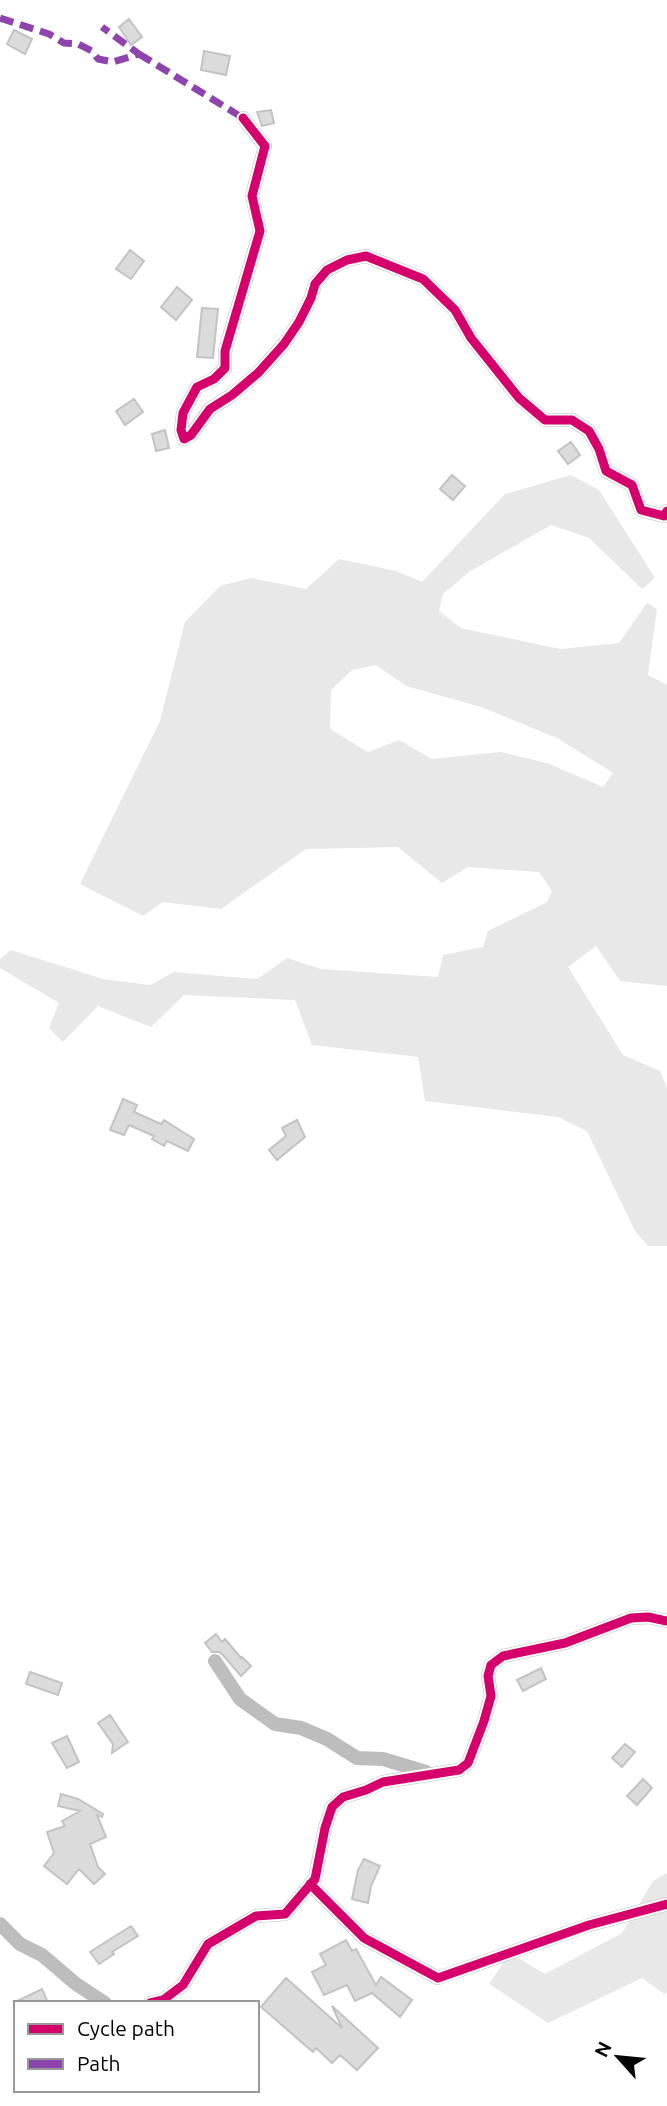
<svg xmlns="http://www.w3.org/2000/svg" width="667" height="2106" viewBox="0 0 667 2106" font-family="Ubuntu,sans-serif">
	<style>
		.green { fill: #e8e8e8; fill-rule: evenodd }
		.building { fill: #dbdbdb; stroke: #c3c3c3; stroke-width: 2 }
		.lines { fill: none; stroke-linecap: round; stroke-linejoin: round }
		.street { stroke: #bdbdbd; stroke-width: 14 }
		.quiet { stroke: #8e44ad; stroke-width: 7; stroke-dasharray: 14 7; stroke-linecap: butt }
		.cycleway-casing { stroke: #fff; stroke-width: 13 }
		.cycleway { stroke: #d6006c; stroke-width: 9 }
	</style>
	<rect width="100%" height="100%" fill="#fff"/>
	<path class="green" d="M571,475L599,490L655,578L642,589L589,538L551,525L469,572L443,594L439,611L461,628L560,649L619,643L647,603L657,609L648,675L667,685V986L620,981L596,946L568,967L623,1055L660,1071L667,1088V1246H648L635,1231L587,1131L558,1117L425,1101L418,1057L312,1045L295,1000L184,995L151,1027L98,1006L63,1042L49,1028L59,1003L0,968V959L11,950L103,979L150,985L174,972L257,979L287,958L321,969L438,977L443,955L483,947L488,931L547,902L552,891L539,872L468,867L442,883L398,847L306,849L221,909L163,902L143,916L80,884L160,721L185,622L220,586L251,578L306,589L339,559L396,571L422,582L505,494ZM376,665L406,686L481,707L557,738L613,773L603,787L547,763L501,752L432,759L399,740L368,752L330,729L331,690L352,670Z
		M667,1873V1992L664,1994L642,1978L548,2023L489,1984L510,1953L545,1974L622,1933L653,1881Z"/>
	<path class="building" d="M129,19L142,37L131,45L119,27Z
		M14,30L32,39L25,54L7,44Z
		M204,51L230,56L226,75L201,70Z
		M271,110L274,123L262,126L257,112Z
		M130,250L144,261L131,279L116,269Z
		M177,287L192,300L176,320L161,307Z
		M202,308L218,309L213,358L197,357Z
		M134,399L143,412L125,425L116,411Z
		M165,430L169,448L156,451L152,434Z
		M571,442L580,455L568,464L558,451Z
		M452,475L465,486L453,500L440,489Z
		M123,1099L137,1105L134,1112L161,1124L164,1120L194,1139L188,1151L167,1141L164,1146L152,1139L154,1136L129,1125L124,1135L110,1130Z
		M297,1120L305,1137L277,1160L269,1150L286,1136L282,1128Z
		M216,1634L222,1642L225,1639L241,1658L242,1657L251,1666L241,1676L223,1655L219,1652H212L205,1643Z
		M541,1668L546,1679L523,1691L517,1680Z
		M30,1672L62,1683L58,1695L26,1684Z
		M110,1715L128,1742L112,1753L113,1744L98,1723Z
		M67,1736L79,1762L67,1768L52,1743Z
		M625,1744L635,1752L622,1767L612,1758Z
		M643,1779L652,1788L637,1805L627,1796Z
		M61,1794L78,1799L103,1814L102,1817L97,1815L106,1837L90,1844L98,1867L105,1874L94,1884L79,1869L67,1884L44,1866L54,1853L47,1832L65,1826L62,1821L80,1811L58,1806Z
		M364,1859L380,1866L371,1886L368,1903L352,1899L358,1870Z
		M131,1926L138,1936L112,1952L114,1954L99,1964L90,1952Z
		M346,1940L352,1951L356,1949L376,1985L381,1977L412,2000L400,2017L372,1993L355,2001L347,1985L324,1995L312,1972L326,1965L320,1954Z
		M286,1978L342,2028L332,2006L378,2048L357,2070L340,2055L332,2063L316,2048L313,2052L261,2007Z
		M42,1989L48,2003H13Z"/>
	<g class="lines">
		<path class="street" d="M243,118L265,146L252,196L260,231L225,351V368L214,379L197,387L183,413L181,430L184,439L191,435L210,409L232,395L258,373L284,344L299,322L311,298L315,284L327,270L347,260L366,256L423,279L455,310L471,338L519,398L545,420H572L589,431L599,449L606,471L632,485L641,510L664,516L667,511
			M215,1661L240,1699L275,1724L301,1728L327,1739L357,1758L383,1759L426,1772
			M310,1884L364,1938L438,1978L589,1925L667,1904
			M0,1924L20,1944L42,1955L76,1984L105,2003
			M150,2003L163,2000L183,1985L208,1944L256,1916L285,1914L315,1879L325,1828L332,1807L343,1797L366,1790L383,1782L459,1770L468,1763L484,1721L491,1696L488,1676L491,1665L503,1656L565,1643L631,1618L648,1617L667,1621"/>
		<path class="quiet" d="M0,18L49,34L64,43L78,44L92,51L98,59L113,62L139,54L102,27
			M139,54L243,118"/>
		<defs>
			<path id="cycleway" d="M243,118L265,146L252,196L260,231L225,351V368L214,379L197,387L183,413L181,430L184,439L191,435L210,409L232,395L258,373L284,344L299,322L311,298L315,284L327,270L347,260L366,256L423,279L455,310L471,338L519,398L545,420H572L589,431L599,449L606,471L632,485L641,510L664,516L667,511
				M310,1884L364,1938L438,1978L589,1925L667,1904
				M150,2003L163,2000L183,1985L208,1944L256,1916L285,1914L315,1879L325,1828L332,1807L343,1797L366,1790L383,1782L459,1770L468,1763L484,1721L491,1696L488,1676L491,1665L503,1656L565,1643L631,1618L648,1617L667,1621"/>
		</defs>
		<use href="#cycleway" class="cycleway-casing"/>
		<use href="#cycleway" class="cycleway"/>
	</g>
	<rect x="14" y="2001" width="245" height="91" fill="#ffffff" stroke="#999999" stroke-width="2"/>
	<rect x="28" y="2024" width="35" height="10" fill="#d6006c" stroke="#999999" stroke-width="2"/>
	<text x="77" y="2036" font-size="21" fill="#000000">Cycle path</text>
	<rect x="28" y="2059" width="35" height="10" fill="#8e44ad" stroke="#999999" stroke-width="2"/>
	<text x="77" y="2071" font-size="21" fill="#000000">Path</text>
	<g transform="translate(618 2057) rotate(297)" stroke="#ffffff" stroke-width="5" paint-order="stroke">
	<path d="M0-5L12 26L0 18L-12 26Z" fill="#000000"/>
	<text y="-10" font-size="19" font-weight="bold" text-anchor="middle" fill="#000000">N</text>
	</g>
</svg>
